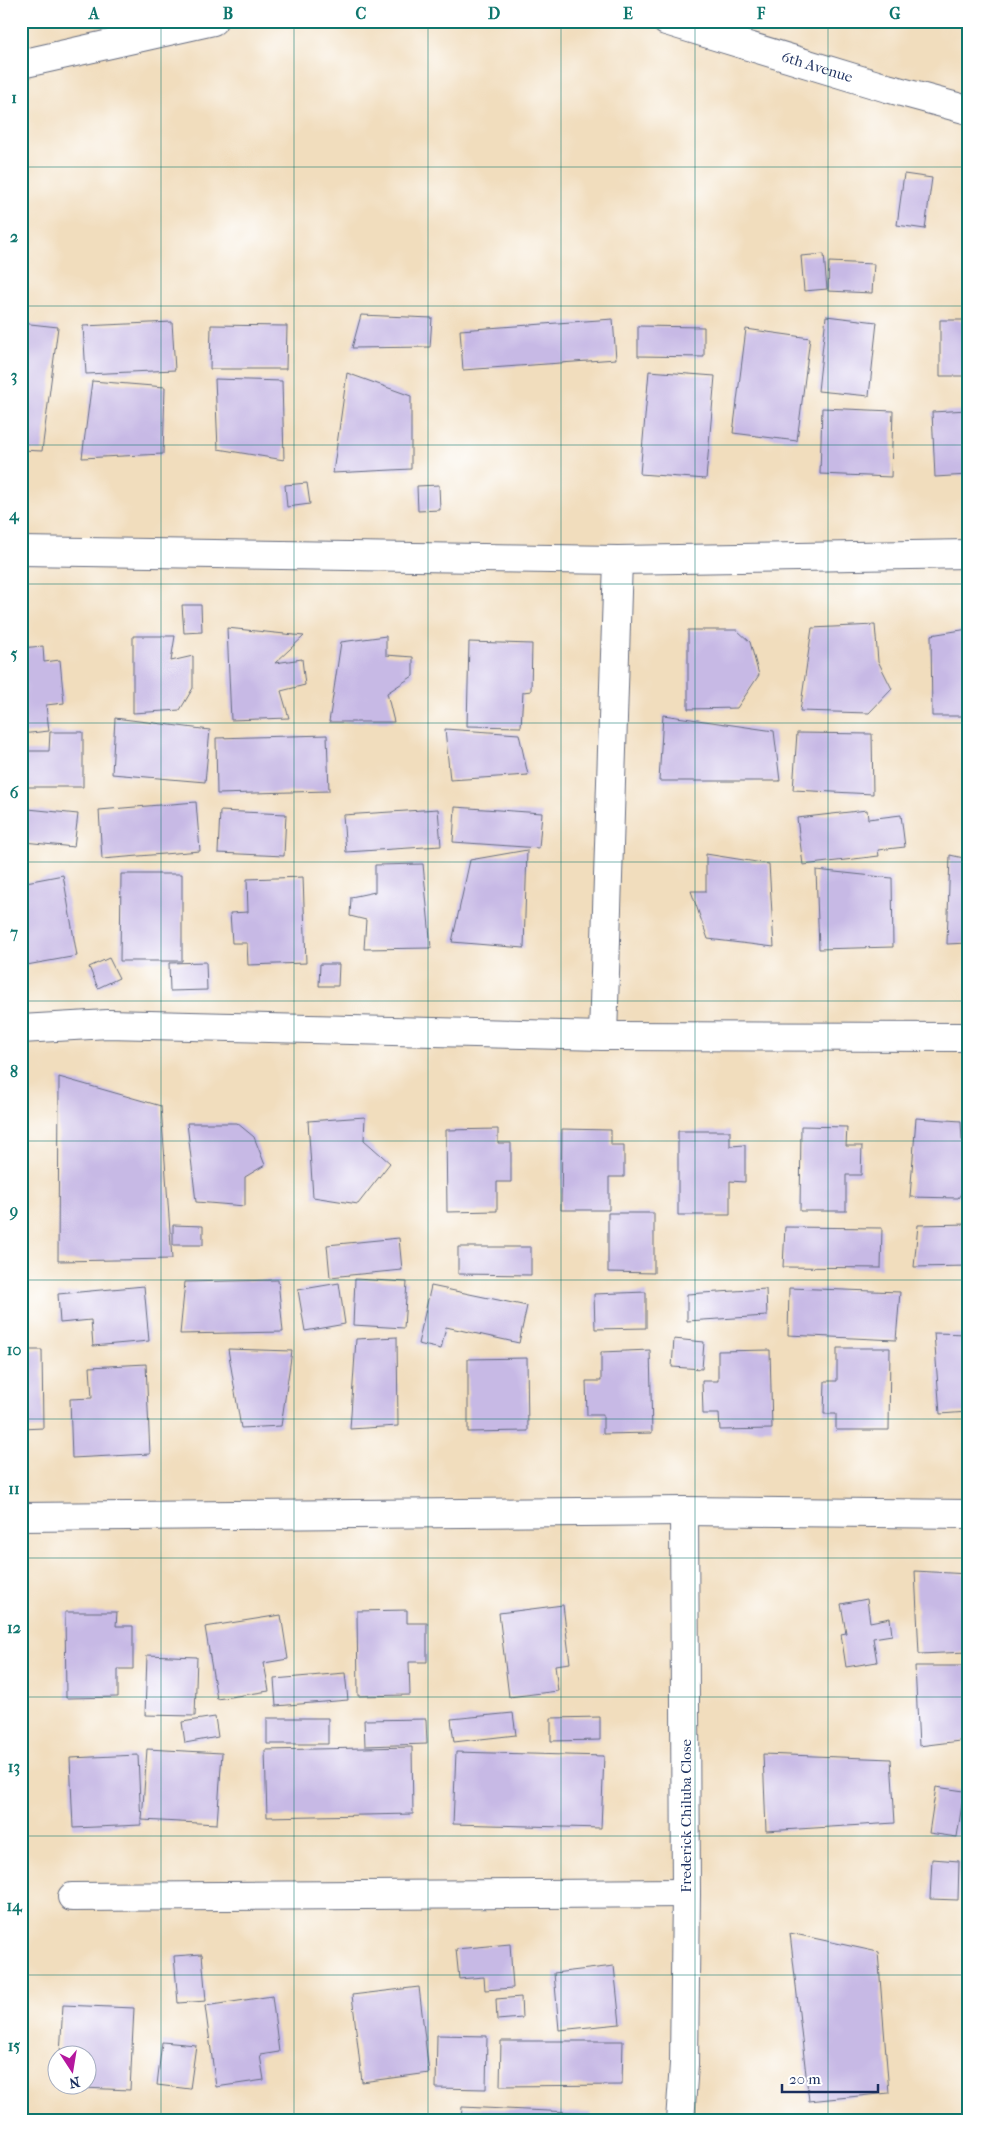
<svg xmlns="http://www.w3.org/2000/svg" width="989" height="2142" viewBox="0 0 989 2142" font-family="'IM FELL French Canon',serif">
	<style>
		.building { fill: #c7b9e5 }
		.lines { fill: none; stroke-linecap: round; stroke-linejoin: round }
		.street-casing { stroke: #666c7f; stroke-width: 30 }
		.secondary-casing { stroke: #666c7f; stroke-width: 30 }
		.street { stroke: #fff; stroke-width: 28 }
		.secondary { stroke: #fff; stroke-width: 28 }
		.grid { fill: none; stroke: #0f766e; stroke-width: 1; stroke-opacity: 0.55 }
		.labels { text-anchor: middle; stroke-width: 4; stroke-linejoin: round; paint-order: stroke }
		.street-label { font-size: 15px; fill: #1b2f5e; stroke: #fff }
		.neatline { fill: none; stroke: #0f766e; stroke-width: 2 }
		.grid-label { font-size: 16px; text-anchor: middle; font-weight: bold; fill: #0f766e }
	</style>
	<rect width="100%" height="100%" fill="#fff"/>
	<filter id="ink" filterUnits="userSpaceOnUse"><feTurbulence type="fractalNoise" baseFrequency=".02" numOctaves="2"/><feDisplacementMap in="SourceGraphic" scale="10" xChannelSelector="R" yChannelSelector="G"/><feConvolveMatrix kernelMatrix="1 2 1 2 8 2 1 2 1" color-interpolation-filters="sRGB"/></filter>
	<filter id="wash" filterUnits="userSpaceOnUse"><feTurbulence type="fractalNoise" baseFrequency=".0096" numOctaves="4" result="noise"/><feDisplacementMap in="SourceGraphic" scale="20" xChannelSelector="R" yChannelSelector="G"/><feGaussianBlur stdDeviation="1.12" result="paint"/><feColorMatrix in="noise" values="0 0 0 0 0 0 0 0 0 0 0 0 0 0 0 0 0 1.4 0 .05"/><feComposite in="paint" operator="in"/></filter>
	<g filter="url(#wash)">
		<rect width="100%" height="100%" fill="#f1ddbd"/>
		<g id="blocks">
			<path class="building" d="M904,174L932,178L925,229L897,225Z
				M824,254L827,289L804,291L801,256Z
				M829,262L874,264L872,293L828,291Z
				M361,315L432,318L430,347L352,348Z
				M826,316L877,322L869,396L818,391Z
				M613,319L616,359L463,370L460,330Z
				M940,320H968V376H940Z
				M172,322L175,370L86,374L83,326Z
				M21,323L58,327L42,451L21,450Z
				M211,325L287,326L286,369H210Z
				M638,326L704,327V357L638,356Z
				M746,329L810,338L797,441L733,433Z
				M649,371L715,376L706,479L640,474Z
				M347,373L411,396V469L333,473Z
				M215,379L282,381L284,460L218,449Z
				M92,381L165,387L163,454L82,458Z
				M822,408L893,411L891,477L820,474Z
				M968,410V475L935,477L932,412Z
				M307,483L310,504L287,507L285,485Z
				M439,485L440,510L418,511L417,486Z
				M182,605H201L202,632L184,633Z
				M875,625L878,661L892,689L869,713L800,711L812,628Z
				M227,628L304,636L275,663L302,659L305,685L281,691L289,718L231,720Z
				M968,629V716H932L931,635Z
				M688,630H737L750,642L759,675L737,708L688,709Z
				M133,636H175L171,661L193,656V688L180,710L133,713Z
				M386,636V655L413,657V676L387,693L394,722H329L341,642Z
				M469,642L532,644L531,691L523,692L521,727L467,726Z
				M43,646L44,662L60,660L64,703L46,705L49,731L21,734V648Z
				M663,715L774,731L780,781H659Z
				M115,718L210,730L205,782L112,774Z
				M445,729L519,734L528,775L450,780Z
				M50,732H83V787H21V751H49Z
				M797,733L872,734L873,794L793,790Z
				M327,735L329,791L217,794L216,738Z
				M196,802L200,851L102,859L99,810Z
				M455,807L542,813L539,848L453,842Z
				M28,809L78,814L74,847L24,842Z
				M438,809L441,846L346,852L343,815Z
				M867,810L868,819L901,815L905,847L878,850L879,856L803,865L797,818Z
				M220,811L286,814L284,856L218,853Z
				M527,850L524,948L452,942L470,860Z
				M706,854L769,864L774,947L708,939L691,891H706Z
				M950,855L968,859V943L947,944Z
				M423,864L431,948L364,949L366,920L350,916L351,897L375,892V865Z
				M816,870L892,878L893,947L819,949Z
				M121,874H182V961H120Z
				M63,875L77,956L21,966V883Z
				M303,877L306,963L248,965L247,943H232L230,913L248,912L247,879Z
				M109,958L119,978L98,988L89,967Z
				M206,962L207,990L170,991L169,963Z
				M320,964H339L338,986H319Z
				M59,1077L161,1106L172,1259L58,1261Z
				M365,1117L364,1140L390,1163L358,1204L313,1197L308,1121Z
				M916,1118L961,1121L962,1140L968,1147V1184L958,1198L910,1197Z
				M187,1123H237L254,1137L265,1165L245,1177V1206L196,1202Z
				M801,1126L847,1127L846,1146H862L861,1175H846V1211H800Z
				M498,1129V1143H511V1182H497V1211L447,1212L446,1130Z
				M562,1129L611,1130V1145H624V1177H609V1210H561Z
				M678,1131H730V1146L745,1145V1182L730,1181V1215H678Z
				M608,1213H654V1273L608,1272Z
				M968,1224V1266L914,1267L918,1225Z
				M173,1225L203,1226V1245H173Z
				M785,1227L882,1228L881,1268L783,1267Z
				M399,1238L402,1270L330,1277L327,1245Z
				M21,1242L25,1259L21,1260Z
				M458,1247H531V1275L458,1274Z
				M355,1279L407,1282L404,1328L353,1325Z
				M278,1280L283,1332L180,1334L185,1282Z
				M339,1283L345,1324L305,1331L298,1290Z
				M144,1286L149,1341L93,1346L91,1320L60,1323L58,1294Z
				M431,1286L527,1306L519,1343L446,1327L441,1349L418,1344Z
				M789,1288L900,1292L896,1340L788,1335Z
				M766,1289L767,1316L687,1321V1294Z
				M646,1292V1328L595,1329L594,1294Z
				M934,1333L968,1334V1412L940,1414Z
				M397,1337L398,1426L350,1429L356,1339Z
				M674,1339L704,1342L702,1369L672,1367Z
				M837,1348H890L889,1430H836V1414H824L825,1381H837Z
				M228,1349L292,1351L281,1426L241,1428Z
				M21,1350H42L43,1428L21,1429Z
				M650,1350L652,1433L603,1434V1415H587L586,1381H601V1352Z
				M770,1350L772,1429L720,1430L719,1414H703L702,1381H718V1351Z
				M527,1358L528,1431L468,1432V1359Z
				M146,1364L150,1454L72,1458L70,1399L92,1398L90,1367Z
				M915,1571L968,1574V1652L919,1654Z
				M867,1599L870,1622L890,1618L892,1635L873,1638L877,1662L846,1667L841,1634L846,1633L841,1604Z
				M563,1605L570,1663L555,1665L558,1691L509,1697L499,1613Z
				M407,1610V1623H427V1662H409L410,1695L358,1696L357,1611Z
				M65,1612H117L116,1626H133V1669H118V1697L66,1698Z
				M281,1615L288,1659L264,1663L269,1691L217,1699L205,1627Z
				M147,1655L197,1657L195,1716L145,1715Z
				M915,1666H968V1740L919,1746Z
				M345,1673L348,1700L276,1706L274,1679Z
				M513,1713L516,1735L454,1742L451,1719Z
				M215,1717L218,1737L185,1743L182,1722Z
				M600,1717V1740L551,1741V1718Z
				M267,1718H328V1744H267Z
				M426,1719L427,1744L365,1746L364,1720Z
				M412,1747L413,1814L267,1817L265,1750Z
				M147,1749L222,1753L217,1824L142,1820Z
				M456,1752L604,1756L601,1828L453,1824Z
				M763,1754L891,1759L895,1823L766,1831Z
				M138,1755L141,1825L73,1828L70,1758Z
				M936,1787L964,1791L957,1837L929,1833Z
				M932,1859L959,1861L958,1900L930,1899Z
				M790,1933L878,1952L889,2093L809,2101Z
				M510,1944L513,1988L485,1990L484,1977L459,1979L456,1949Z
				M202,1954L206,2001L178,2003L174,1956Z
				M614,1966L620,2024L559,2030L554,1973Z
				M419,1987L429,2073L362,2082L352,1995Z
				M272,1996L279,2052L260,2055L264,2080L216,2087L205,2006Z
				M521,1997L522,2018L497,2020L496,1999Z
				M63,2005L134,2008L130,2090L59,2087V2084H88V2054H60Z
				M437,2035L487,2036L486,2089L436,2088Z
				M501,2041H623L622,2085L500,2086Z
				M162,2042L196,2045L190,2089L157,2085Z
				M462,2107L591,2113V2121H461Z"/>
		</g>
	</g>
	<g filter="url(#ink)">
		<use href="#blocks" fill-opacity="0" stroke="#666c7f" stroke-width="1"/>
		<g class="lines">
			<defs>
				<g id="street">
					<path id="s1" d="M666,21L887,88L968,110"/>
					<path d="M21,551L618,560L968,554"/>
					<path d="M21,1029L108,1024L603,1036L968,1037"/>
					<path d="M603,1036L618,560"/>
					<path d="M21,1517L684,1511L968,1514"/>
					<path d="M72,1897L686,1893"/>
					<path d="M680,2121L684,2064L686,1893L684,1511"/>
				</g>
				<path id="secondary" d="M21,64L213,21"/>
			</defs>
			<use href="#street" class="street-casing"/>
			<use href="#secondary" class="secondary-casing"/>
			<use href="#street" class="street"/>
			<use href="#secondary" class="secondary"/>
		</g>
	</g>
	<path class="grid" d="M161,21V2121M294,21V2121M428,21V2121M561,21V2121M695,21V2121M828,21V2121M21,167H968M21,306H968M21,445H968M21,584H968M21,723H968M21,862H968M21,1001H968M21,1141H968M21,1280H968M21,1419H968M21,1558H968M21,1697H968M21,1836H968M21,1975H968"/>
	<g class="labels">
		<g class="street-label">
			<text dy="5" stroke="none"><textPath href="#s1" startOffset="158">6th Avenue</textPath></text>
			<text transform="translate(686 1816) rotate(-90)" y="5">Frederick Chiluba Close</text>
		</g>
	</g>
	<rect width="989" height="2142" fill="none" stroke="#fff" stroke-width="55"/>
	<g transform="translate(72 2070) rotate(168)"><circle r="24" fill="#ffffff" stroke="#a4acbf"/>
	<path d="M0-4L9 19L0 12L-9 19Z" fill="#b5179e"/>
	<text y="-8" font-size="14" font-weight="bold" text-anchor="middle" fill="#1b2f5e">N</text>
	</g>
	<path d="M782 2084v8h96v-8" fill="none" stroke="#1b2f5e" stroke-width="2.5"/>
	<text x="789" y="2084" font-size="15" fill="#1b2f5e" stroke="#ffffff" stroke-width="4" paint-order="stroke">20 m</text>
	<rect x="28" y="28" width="934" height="2086" class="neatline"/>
	<g class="grid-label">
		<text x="94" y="19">A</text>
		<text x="228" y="19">B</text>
		<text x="361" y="19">C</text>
		<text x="494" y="19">D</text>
		<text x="628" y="19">E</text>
		<text x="761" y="19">F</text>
		<text x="895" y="19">G</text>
		<text x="14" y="103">1</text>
		<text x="14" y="242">2</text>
		<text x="14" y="381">3</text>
		<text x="14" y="520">4</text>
		<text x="14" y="659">5</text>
		<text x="14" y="798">6</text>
		<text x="14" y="938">7</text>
		<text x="14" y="1077">8</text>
		<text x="14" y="1216">9</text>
		<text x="14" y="1355">10</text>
		<text x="14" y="1494">11</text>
		<text x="14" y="1633">12</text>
		<text x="14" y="1772">13</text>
		<text x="14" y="1911">14</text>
		<text x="14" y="2051">15</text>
	</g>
</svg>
